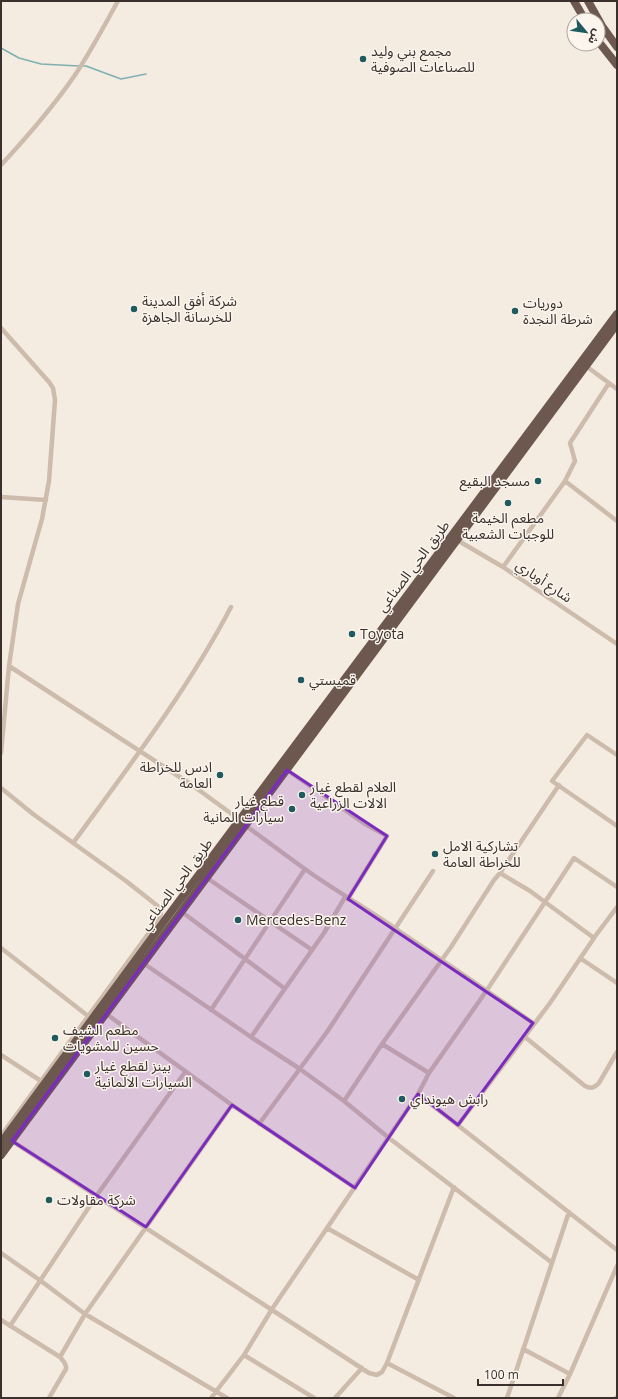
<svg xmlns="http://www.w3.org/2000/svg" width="618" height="1399" viewBox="0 0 618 1399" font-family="'Open Sans','Noto Sans Arabic',sans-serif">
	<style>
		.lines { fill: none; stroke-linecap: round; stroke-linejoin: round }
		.stream { stroke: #7fb0b2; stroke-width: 1.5 }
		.minor { stroke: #cdbbac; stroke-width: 4.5 }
		.trunk { stroke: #6c584f; stroke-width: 8 }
		.marked { fill: #7b2cbf; fill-opacity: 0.2; stroke: #7b2cbf; stroke-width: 3; stroke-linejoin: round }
		.poi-dot { fill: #1f5a5e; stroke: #fbf5ee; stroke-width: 1.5 }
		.labels { text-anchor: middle; stroke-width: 3; stroke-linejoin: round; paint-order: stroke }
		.poi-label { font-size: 14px; fill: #3b302b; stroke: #fbf5ee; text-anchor: start }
		.street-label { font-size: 14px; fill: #3b302b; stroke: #fbf5ee }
	</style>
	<rect width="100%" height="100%" fill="#f4ebe1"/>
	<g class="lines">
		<path class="stream" d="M1,48L19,58L41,64L79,66
			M83,66H86L121,79L146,74"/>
		<path class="minor" d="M1,165C27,137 53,107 75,75C91,51 104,26 118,1
			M1,328L49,382L53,388L55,400L49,481L42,519L18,604L9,666
			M586,366L617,389
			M609,383L570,443L575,461L565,481L617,521
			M1,497L46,500
			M457,540L503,567L617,644
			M503,567L565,481
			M1,753L9,666L192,785L240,820
			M617,755L587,735L552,781L617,826
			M287,770L365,824L387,836L348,899
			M1,788L33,814L126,881L159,907L161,914L159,919L1,1136
			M246,826C266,840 285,855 305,869C334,890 366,908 396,929C442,960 488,991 533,1023
			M73,843C129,766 187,691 231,607
			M500,873L559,785
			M207,878L312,950
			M617,887L574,858L487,990L429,1073L418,1094L617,1250
			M182,912L284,988
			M593,939L617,907
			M1,948L88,1016
			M580,958L617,983
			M143,963L251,1037L300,1069L344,1101L389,1138L551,1262
			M211,1010L305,869
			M105,1013L232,1105L355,1188
			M251,1037L324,933L345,897
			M525,1037L585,1086C591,1089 594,1088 599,1083L617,1052
			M382,1044L451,947L494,880L500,873L530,891L594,938L550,1003L458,1125
			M1,1055L41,1081
			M344,1101L382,1044L429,1073
			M259,1124L327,1032L433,871
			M12,1141L369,1373L377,1375L382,1372L387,1363L454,1187
			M327,1228L419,1280
			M1,1253L41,1281L85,1314L227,1398
			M1,1320L60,1357C63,1361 67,1364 66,1369L49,1398
			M10,1326L97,1195L185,1072
			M523,1349L570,1374
			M244,1355L314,1398
			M60,1357L85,1314L232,1105
			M387,1363L454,1398
			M211,1398L244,1355L272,1309L418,1094
			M335,1398L362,1368
			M507,1398L569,1212
			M558,1398L570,1374L617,1266
			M616,1398L617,1397"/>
		<path class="trunk" d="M574,1L585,20
			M588,1L602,26L617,47
			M598,41L617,65
			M1,1143L168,916L617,314
			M1,1155L617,324"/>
	</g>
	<path class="marked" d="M287,770L387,836L348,899L533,1023L458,1125L418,1094L355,1188L232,1105L146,1227L12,1141Z"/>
	<g class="poi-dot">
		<circle cx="363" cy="59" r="4"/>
		<circle cx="134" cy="309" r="4"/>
		<circle cx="515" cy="311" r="4"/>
		<circle cx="538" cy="481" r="4"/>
		<circle cx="508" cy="503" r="4"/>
		<circle cx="352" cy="634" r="4"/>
		<circle cx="301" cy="680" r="4"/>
		<circle cx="220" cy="775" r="4"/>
		<circle cx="302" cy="795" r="4"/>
		<circle cx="292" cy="809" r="4"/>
		<circle cx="435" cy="854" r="4"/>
		<circle cx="238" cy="920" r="4"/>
		<circle cx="55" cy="1038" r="4"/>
		<circle cx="87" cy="1074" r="4"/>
		<circle cx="402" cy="1099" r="4"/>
		<circle cx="49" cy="1200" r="4"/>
	</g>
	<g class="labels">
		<g class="poi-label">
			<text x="371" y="56">مجمع بني وليد<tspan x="371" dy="16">للصناعات الصوفية</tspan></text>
			<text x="142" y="306">شركة أفق المدينة<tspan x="142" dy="16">للخرسانة الجاهزة</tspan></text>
			<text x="523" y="308">دوريات<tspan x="523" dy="16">شرطة النجدة</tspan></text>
			<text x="530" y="486" text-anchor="end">مسجد البقيع</text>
			<text x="508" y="523" text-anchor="middle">مطعم الخيمة<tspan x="508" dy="16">للوجبات الشعبية</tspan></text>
			<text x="360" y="639">Toyota</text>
			<text x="309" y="685">قميستي</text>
			<text x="212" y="772" text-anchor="end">ادس للخراطة<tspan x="212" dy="16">العامة</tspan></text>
			<text x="310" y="792">العلام لقطع غيار<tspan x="310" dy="16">الالات الزراعية</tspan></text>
			<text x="284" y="806" text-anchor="end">قطع غيار<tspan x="284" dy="16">سيارات المانية</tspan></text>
			<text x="443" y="851">تشاركية الامل<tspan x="443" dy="16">للخراطة العامة</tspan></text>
			<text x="246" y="925">Mercedes-Benz</text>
			<text x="63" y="1035">مطعم الشيف<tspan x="63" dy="16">حسين للمشويات</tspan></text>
			<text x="95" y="1071">بينز لقطع غيار<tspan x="95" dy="16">السيارات الالمانية</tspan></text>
			<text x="410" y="1104">رابش هيونداي</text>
			<text x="57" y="1205">شركة مقاولات</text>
		</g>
		<g class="street-label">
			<text transform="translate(413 566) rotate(-53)" y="5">طريق الحي الصناعي</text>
			<text transform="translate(544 581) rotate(34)" y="5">شارع أوباري</text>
			<text transform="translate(176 884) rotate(-53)" y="5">طريق الحي الصناعي</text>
		</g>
	</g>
	<rect width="618" height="1399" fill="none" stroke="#3b302b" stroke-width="4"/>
	<g transform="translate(586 32) rotate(119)"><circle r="19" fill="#fbf5ee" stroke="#aea6a0"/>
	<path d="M0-3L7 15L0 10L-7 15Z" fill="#1f5a5e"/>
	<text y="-6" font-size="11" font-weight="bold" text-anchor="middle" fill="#3b302b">ش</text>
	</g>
	<path d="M478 1379v6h85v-6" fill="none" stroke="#3b302b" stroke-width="2"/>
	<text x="484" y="1379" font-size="12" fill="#3b302b" stroke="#fbf5ee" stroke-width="3" paint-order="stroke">100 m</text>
</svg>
